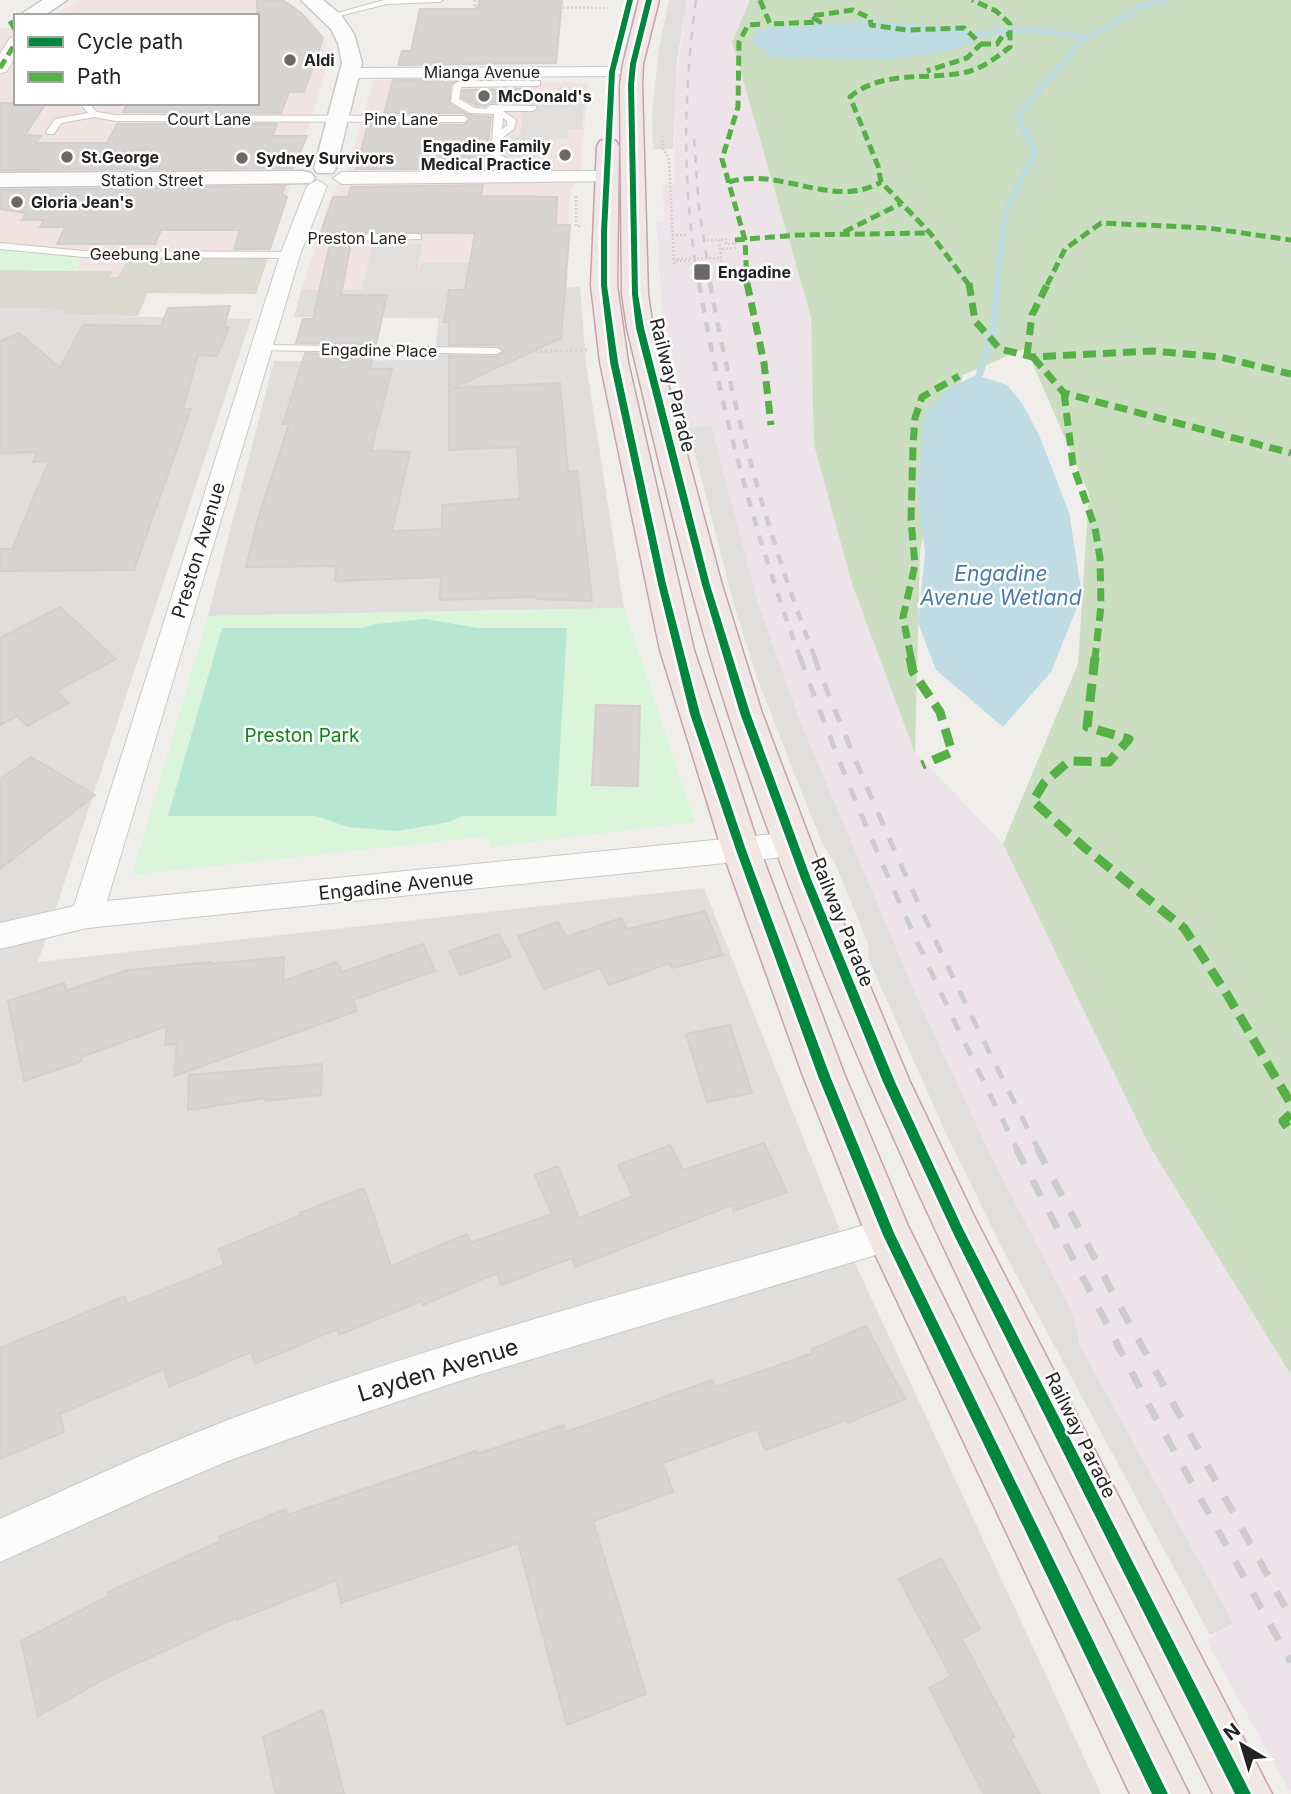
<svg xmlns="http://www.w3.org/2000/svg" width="1291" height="1794" viewBox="0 0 1291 1794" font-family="Inter,sans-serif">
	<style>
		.residential { fill: #dfdedc }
		.commercial { fill: #f1e3e1 }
		.industrial { fill: #ede4e9 }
		.construction { fill: #d9d9cd }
		.forest { fill: #cbdec1 }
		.park { fill: #daf5da }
		.pitch { fill: #b7e6d2 }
		.parking { fill: #e0dfde }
		.water { fill: #bfdbe3 }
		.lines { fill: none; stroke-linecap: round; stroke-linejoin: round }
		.stream-far1 { stroke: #bfdbe3; stroke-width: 5 }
		.stream { stroke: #bfdbe3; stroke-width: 7 }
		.building { fill: #d7d4d2; stroke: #d3d0cc; stroke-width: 2 }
		.service-casing { stroke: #c9c8c7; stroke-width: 2 }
		.minor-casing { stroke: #c9c8c7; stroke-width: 2 }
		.tertiary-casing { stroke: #c9c8c7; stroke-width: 3 }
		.trunk-casing { stroke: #c5a2ac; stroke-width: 3 }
		.path-far1 { stroke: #dccecd; stroke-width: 2.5; stroke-dasharray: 2 2; stroke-linecap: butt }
		.path { stroke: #dccecd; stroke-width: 3.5; stroke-dasharray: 2.5 2.5; stroke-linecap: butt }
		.service { fill: #fdfcfc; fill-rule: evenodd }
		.minor { fill: #fdfcfc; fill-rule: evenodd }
		.tertiary { fill: #fdfcfc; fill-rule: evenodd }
		.trunk { fill: #f0e6e4; fill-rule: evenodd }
		.rail-far3 { stroke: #ccc; stroke-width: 2.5; stroke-dasharray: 8 8; stroke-linecap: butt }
		.rail-far2 { stroke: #ccc; stroke-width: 4.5; stroke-dasharray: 10 10; stroke-linecap: butt }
		.rail-far1 { stroke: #ccc; stroke-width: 5; stroke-dasharray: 14 14; stroke-linecap: butt }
		.rail { stroke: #ccc; stroke-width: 7; stroke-dasharray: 18 18; stroke-linecap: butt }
		.path-bridge { stroke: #dccecd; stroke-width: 2.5; stroke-dasharray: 2 2; stroke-linecap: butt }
		.quiet-far2 { stroke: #55b145; stroke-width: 5; stroke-dasharray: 10 5; stroke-linecap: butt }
		.quiet-far1 { stroke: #55b145; stroke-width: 7; stroke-dasharray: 13 7; stroke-linecap: butt }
		.quiet { stroke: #55b145; stroke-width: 9; stroke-dasharray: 18 9; stroke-linecap: butt }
		.cycleway-casing { stroke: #fff; stroke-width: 5 }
		.cycleway { fill: #00873e; fill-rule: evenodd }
		.poi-dot { fill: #6a6968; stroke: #fff; stroke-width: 2.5 }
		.labels { text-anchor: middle; stroke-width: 5; stroke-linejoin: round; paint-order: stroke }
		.far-poi-label { font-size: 16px; font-weight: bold; fill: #222; stroke: #fff; text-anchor: start }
		.far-street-label { font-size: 16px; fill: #222; stroke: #fff }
		.street-label { font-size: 19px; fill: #222; stroke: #fff }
		.park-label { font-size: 19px; fill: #0c8416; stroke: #fff }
		.water-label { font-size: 21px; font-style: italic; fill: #4a7aab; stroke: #fff }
		.near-street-label { font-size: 23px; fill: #222; stroke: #fff }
	</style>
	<rect width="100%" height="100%" fill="#f0eeeb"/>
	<path class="residential" d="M580,287L586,363L624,608L208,616L274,361L434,360L439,318L294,317L301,290Z
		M0,308L65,309L63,315L251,319L38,962L704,888L841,1233L1101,1794H0Z"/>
	<path class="commercial" d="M81,0H285L310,18L325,43L330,58L256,294L148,293L138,316L62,315L64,309L0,308V270L78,271L80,257L0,250V29L16,25V103H257V16H52Z
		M373,80L588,83L581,165L570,195L567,287L301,290L333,194L350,163Z"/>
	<path class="industrial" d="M687,0H750L732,43L811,317L814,445L852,584L915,752L1003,844L1150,1147L1291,1375V1794L1206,1640L1234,1624L1080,1346L1073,1314L991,1156L916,995L845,831L800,721L758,603L711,426L688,428L662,308L656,221H664L663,185L674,184L675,91Z"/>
	<path class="construction" d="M128,258H268L256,294L148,293L138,316L62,315L64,309L0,308V270L113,271L110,277H118Z"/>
	<path class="forest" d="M750,0H1291V1375L1150,1147L1003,844L1078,664L1089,494L1026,348L963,375L920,550L915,753L852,584L814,445L811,317L732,42Z"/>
	<path class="park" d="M0,250L80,257L78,271L0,270Z
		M624,608L695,822L491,847L490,836L132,875L208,616Z"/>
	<path class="pitch" d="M425,619L478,628H567L556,816H464L448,822L398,831L348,827L316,816H168L222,628H363L376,624Z"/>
	<path class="parking" d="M669,0H687L677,60L673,149H653L652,116L659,48Z
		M557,87H585L582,129H568L567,139H549L547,157H504L507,137L520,136L526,91H556Z
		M373,244H422L417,272L421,263H469L465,290H362Z
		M711,426L758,603L800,721L916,995L991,1156L1073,1314L1080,1346L1234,1624L1210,1635L1004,1252L944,1129L869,960L868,944L835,863L822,843L802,793L757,678L735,608L688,428Z"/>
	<path class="water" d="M867,21L963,28L976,41L941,53L883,60L772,57L750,40L759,29Z
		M976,375L1007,385L1022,403L1039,435L1069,512L1082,595L1051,672L1003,727L936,670L918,623L925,553L918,487L925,414L948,389Z"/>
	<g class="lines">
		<path class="stream-far1" d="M970,35C1017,28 1042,29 1088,38
			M998,285L1005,212L1035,153L1018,115L1081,42L1142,6L1166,0"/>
		<path class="stream" d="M975,387L993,334L998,283"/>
	</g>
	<path class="building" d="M257,0H283L301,13L323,38L304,92H289L281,113L123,112L128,103H257Z
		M479,0H562L556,63L398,65L402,51H411L420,9H478Z
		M393,80H457L450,85V104L469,115L491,117L485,169H356L368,124L464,125L471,119L464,113H384Z
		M522,89L510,93L509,100H498V103L490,102L485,106L476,105L462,98L463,90Z
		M0,103H46L25,135L41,136L36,143H107L117,124H277L273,136H307L293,168L0,170Z
		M483,185L481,196L557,197L556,225H570L561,338L453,388L560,383L568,472L577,471L592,601L536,599L535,597L440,600L441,577L335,581L337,566L246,567L258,519L289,424H283L305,353L373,355L370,369H392L371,451L410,452L392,531L442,529V505L520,499L517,447L449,450V356L497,357L504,352L497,345H449V322H444L449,290H465L475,233L321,232L333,197H348L351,187Z
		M285,186L282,194L287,197L270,249H234L240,230H161L155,244H57L65,227H40L44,220H22L26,213L0,209V190Z
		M330,243H351L341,295H387L376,344L296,343L303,319H313Z
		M230,306L224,327H229L217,356L198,355L183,409H191L134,570L0,571V549H12L49,461L33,462L37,452L0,453V341L19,333L60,368L83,325L161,326L168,308Z
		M60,607L116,659L56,691L69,703L27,726L17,716L0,725V638Z
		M596,705L640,706L638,786L592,785Z
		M31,757L95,795L0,869V779Z
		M705,911L723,955L672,968L670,963L609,985L600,968L544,989L518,936L558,922L566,937L621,918L627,929Z
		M499,934L511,957L460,975L449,951Z
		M423,944L435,971L353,1000L357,1011L174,1076L177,1044L165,1045L167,1026L81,1057L82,1061L24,1081L8,1001L64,983L66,991L128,970L211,962V964L284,957L283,981L337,962L342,972Z
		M730,1025L752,1093L707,1102L686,1034Z
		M322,1064L321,1095L266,1101V1098L188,1110L189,1075Z
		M764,1143L787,1192L734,1211L732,1205L575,1267L572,1258L501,1285L497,1273L423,1305L421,1301L339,1335L337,1329L255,1364L251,1352L169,1387L164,1369L60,1414L64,1432L0,1459V1348L125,1296L127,1304L224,1265L219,1249L301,1215L300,1213L364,1188L391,1266L467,1234L470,1243L552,1214L535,1175L558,1166L579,1218L633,1196L618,1165L670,1145L683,1170Z
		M866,1326L905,1399L848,1423L847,1420L765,1450L757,1429L663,1463L673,1492L593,1521L646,1694L567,1725L518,1543L341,1603L336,1580L237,1620V1617L110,1676L38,1716L21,1641L109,1596L108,1592L221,1541L220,1536L286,1509L287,1515L476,1451L477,1454L564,1425L566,1432L712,1380L715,1387L813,1353L812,1349Z
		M941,1558L980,1629L962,1639L1014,1737L1010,1739L1040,1794H984L929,1688L951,1676L899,1579Z
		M323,1710L344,1794H276L263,1737Z"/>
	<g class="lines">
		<defs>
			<path id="service" d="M384,0H443L439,2L387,4L331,18L327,16Z
				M460,81H540V85L537,86L461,87L459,99L475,108L486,109L490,105L536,106L537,108L533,111H503L516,120L514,129L502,138L501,155L526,170V174H520L491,156L494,114L470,113L451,102L453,85ZM503,118L507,121V126L502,129Z
				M84,103H93L92,107L97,112L116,115L464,116L468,119L464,122L116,121L94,117L61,123L54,134H48L46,132L55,119L88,113L83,107Z
				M417,234L421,235V239L296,241L291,238L296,235Z
				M0,243L84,251L290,252L295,255L290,258L84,257L0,249Z
				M261,345L497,348L502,351L497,354L257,350L256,348Z"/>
			<path id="minor" d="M16,37V56L6,72L0,73V54L10,38Z
				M612,67L618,68L621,72L618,76L352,78L343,73L352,68Z
				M607,171L614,173L616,177L614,181L342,184L333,178L342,172Z
				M317,180L327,186L300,255L107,901L794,832L805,836L809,844L805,852L794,856L87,928L0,949V923L74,906L280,255L307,186Z
				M889,1218L902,1223L908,1235L902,1247L459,1381L322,1427L228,1461L155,1492L0,1562V1519C75,1485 150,1450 228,1420C443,1339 668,1282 889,1218Z"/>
			<path id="tertiary" d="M43,0H67L43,16H18Z
				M301,0H323L341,15L354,34L362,63L336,168L333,173H317L314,168L342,63L338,43L331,29Z
				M303,171L311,173L315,178L311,183L0,187V173Z"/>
			<path id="trunk" d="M639,0H659L643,64L642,85L648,294L653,328L722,585L762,713L825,879L910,1082L974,1216L1272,1794H1213C1038,1440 850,1090 728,713C687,587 658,457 627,328L622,294L620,85L623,64Z
				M608,139L616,141L619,146L617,285L628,362L694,650L760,850L845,1076L908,1226L1189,1794H1130L866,1235L803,1076L722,850L660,650L600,362L591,285L597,146L600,141Z"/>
		</defs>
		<use href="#service" class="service-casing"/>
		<use href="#minor" class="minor-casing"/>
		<use href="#tertiary" class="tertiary-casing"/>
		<use href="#trunk" class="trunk-casing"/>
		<path class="path-far1" d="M475,0L474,7L608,8
			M662,136L663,149L669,158L674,265L675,261H690
			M34,160L44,143
			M576,196V226H582
			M672,235H687
			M707,240H719
			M719,240L722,264
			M721,240L726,239V244L734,243
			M722,249L735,248V240"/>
		<path class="path" d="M515,352L587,350"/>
		<use href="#service" class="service"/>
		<use href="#minor" class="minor"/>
		<use href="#tertiary" class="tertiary"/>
		<use href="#trunk" class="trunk"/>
		<path class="rail-far3" d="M696,0C683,95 682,190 699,285
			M694,139L699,208L711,285"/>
		<path class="rail-far2" d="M699,283C721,412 756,536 800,658
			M710,283C733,412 768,536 815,658"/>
		<path class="rail-far1" d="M800,657C860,825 937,989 1017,1149
			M814,657C879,825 956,989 1038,1149"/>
		<path class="rail" d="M1016,1148L1147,1402L1291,1662
			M1037,1148L1116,1299L1291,1618"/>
		<path class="path-bridge" d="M673,259L722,258"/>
		<path class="quiet-far2" d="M760,0L770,24L820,22L811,16L853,10L870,18L871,25L907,30L964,28L981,44L967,58L927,71
			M10,21L16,31
			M981,44H997L1003,35L1010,34
			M0,68L16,42
			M729,182C779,166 834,210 881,182
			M844,232L902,203
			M735,240L798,235L930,233
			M747,285L745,240L722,159L738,107L739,42L748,25L764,24
			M969,285L930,233L881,182L878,166L850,97C882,69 929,81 967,72C983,68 997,57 1010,47V24L996,11L972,0
			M1047,285L1065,249L1101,223L1208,228L1291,240"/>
		<path class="quiet-far1" d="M747,283L764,363L771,425
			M969,283L975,321L1000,349L1033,357L1152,351L1220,357L1291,374
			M1027,355L1032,315L1048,283
			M1033,357L1064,393L1291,453
			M1064,393L1073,465L1095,528L1100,558L1101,606L1095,658
			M911,658L903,617L915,565L911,520L913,446L915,418L922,397L959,376"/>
		<path class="quiet" d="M910,657L913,672L940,712L952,752L922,765
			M1095,657L1087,727L1129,739L1109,762L1069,761L1044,783L1033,801L1085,848L1184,928L1228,996L1291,1104
			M1291,1114L1283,1121L1291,1132"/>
		<defs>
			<path id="cycleway" d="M627,0H633L615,72L607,232V285L618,362L666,584L700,714L746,850L830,1076L894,1233L1168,1794H1152L883,1235L818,1076L736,850L690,714L658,584L610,362L601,285V232L609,72Z
				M646,0H652L636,64L634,85L638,294L644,328L710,585L750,713L811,879L895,1082L962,1227L1251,1794H1235L954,1235L883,1082L801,879L740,713L702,585L636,328L632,294L628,85L630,64Z"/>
		</defs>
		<use href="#cycleway" class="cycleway-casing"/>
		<use href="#cycleway" class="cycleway"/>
	</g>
	<g class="poi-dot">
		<circle cx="290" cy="60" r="7"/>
		<circle cx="484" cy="96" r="7"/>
		<circle cx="565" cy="155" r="7"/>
		<circle cx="67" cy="157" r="7"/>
		<circle cx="242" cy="158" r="7"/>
		<circle cx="17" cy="202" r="7"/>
		<rect x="693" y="263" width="18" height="18" rx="3.5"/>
	</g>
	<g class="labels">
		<g class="far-poi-label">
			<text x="304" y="66">Aldi</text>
			<text x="498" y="102">McDonald's</text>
			<text x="551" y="152" text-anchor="end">Engadine Family<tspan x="551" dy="18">Medical Practice</tspan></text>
			<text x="81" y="163">St.George</text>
			<text x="256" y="164">Sydney Survivors</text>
			<text x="31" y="208">Gloria Jean's</text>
			<text x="718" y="278">Engadine</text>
		</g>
		<g class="far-street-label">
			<text x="482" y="78">Mianga Avenue</text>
			<text x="209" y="125">Court Lane</text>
			<text x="401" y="125">Pine Lane</text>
			<text x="152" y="186">Station Street</text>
			<text x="357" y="244">Preston Lane</text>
			<text x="145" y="260">Geebung Lane</text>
			<text transform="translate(379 350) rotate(1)" y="6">Engadine Place</text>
		</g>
		<g class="street-label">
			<text transform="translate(673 385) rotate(76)" y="7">Railway Parade</text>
			<text transform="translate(198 550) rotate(-73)" y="7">Preston Avenue</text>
			<text transform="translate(396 885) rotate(-6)" y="7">Engadine Avenue</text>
			<text transform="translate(843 922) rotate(68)" y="7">Railway Parade</text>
			<text transform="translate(1081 1435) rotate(64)" y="7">Railway Parade</text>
		</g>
		<g class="park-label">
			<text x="302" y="742">Preston Park</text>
		</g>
		<g class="water-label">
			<text x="1001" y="581">Engadine<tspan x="1001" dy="24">Avenue Wetland</tspan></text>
		</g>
		<g class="near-street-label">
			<text transform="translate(438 1370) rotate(-17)" y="8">Layden Avenue</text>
		</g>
	</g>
	<rect x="14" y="14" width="245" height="91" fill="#ffffff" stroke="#a7a7a7" stroke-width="2"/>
	<rect x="28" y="37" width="35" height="10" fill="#00873e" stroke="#a7a7a7" stroke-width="2"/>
	<text x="77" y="49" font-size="21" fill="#222222">Cycle path</text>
	<rect x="28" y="72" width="35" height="10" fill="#55b145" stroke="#a7a7a7" stroke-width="2"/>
	<text x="77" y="84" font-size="21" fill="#222222">Path</text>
	<g transform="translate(1242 1745) rotate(322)" stroke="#ffffff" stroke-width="5" paint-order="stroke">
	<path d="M0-5L12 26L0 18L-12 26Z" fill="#222222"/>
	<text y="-10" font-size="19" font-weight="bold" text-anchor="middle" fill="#222222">N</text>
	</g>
</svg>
